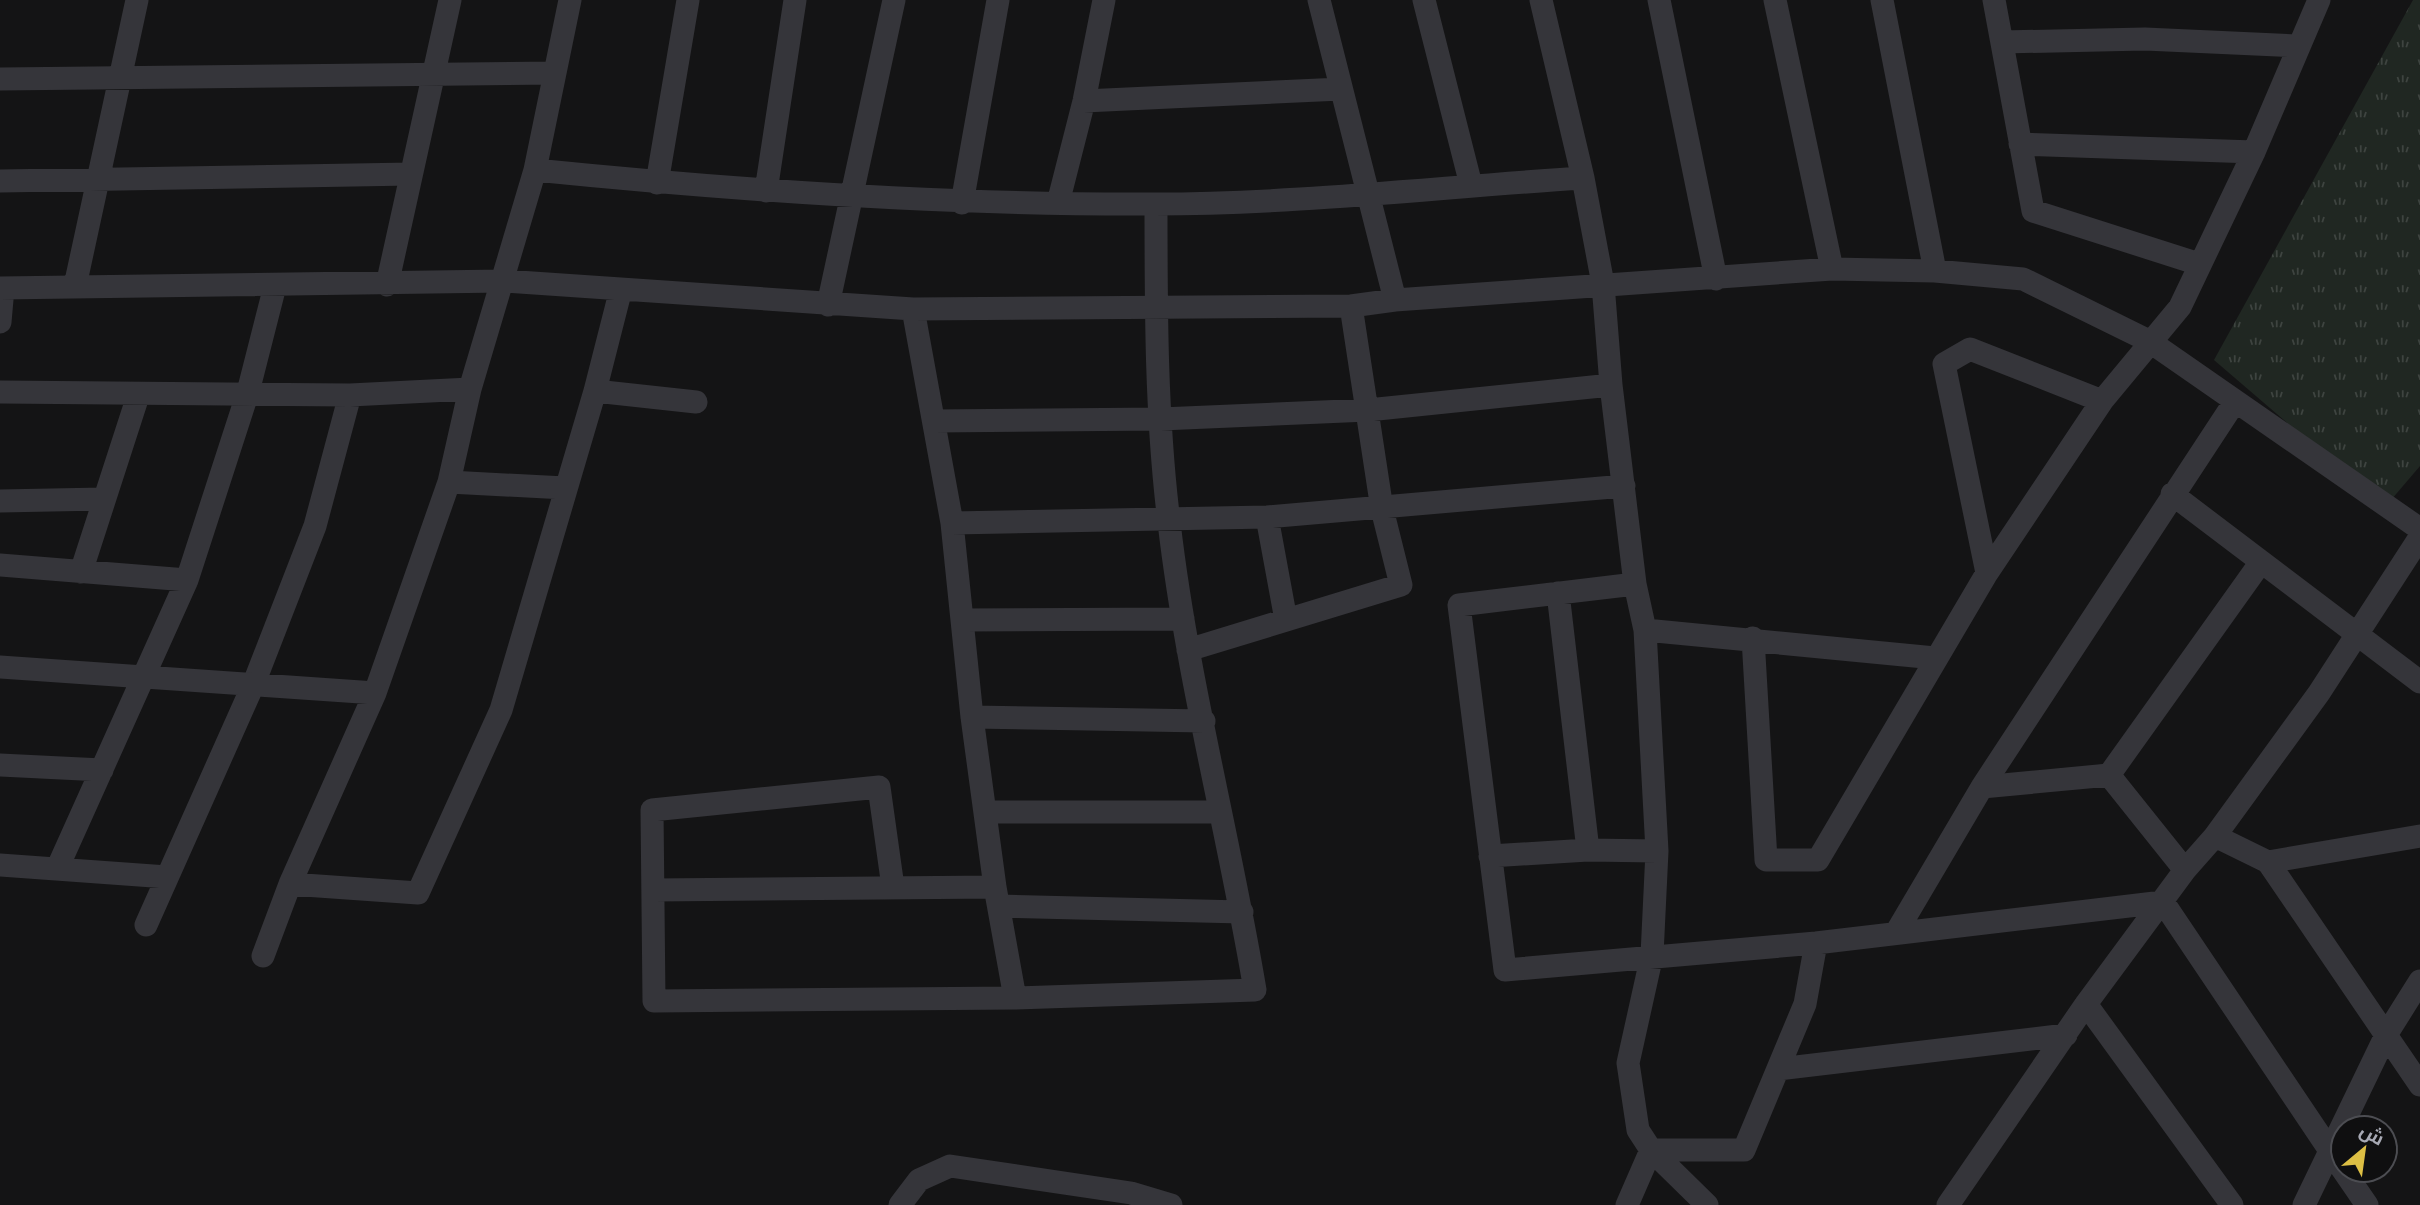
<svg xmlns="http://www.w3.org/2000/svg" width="2420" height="1205" viewBox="0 0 2420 1205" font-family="Signika,Cairo,sans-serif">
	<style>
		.grass { fill: url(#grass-tufts) }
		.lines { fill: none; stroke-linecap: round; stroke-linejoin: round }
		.street { stroke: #35353a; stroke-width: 23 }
	</style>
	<defs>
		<pattern id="grass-tufts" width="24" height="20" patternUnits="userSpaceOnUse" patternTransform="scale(1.75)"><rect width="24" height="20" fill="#202722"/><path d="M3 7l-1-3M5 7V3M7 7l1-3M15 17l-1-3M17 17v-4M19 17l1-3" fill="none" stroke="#3e4440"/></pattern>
	</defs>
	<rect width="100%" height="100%" fill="#141415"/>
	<path class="grass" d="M2413,0H2420V466L2385,507L2214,360Z"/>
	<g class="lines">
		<path class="street" d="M1319,0L1395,300
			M1424,0L1471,185
			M1541,0L1583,178L1603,284L1611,385L1635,584
			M1659,0L1716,279
			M1775,0L1832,269
			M1882,0L1935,271
			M1994,0L2033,211L2199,264
			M2003,42L2145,39L2298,46
			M0,79L555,73
			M1084,101L1341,89
			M2020,144L2254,152
			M535,170C742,191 947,205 1154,204C1297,204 1440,187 1583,178
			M0,181L411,174
			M657,183L688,0
			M766,191L795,0
			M962,203L998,0
			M1058,203L1084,101L1104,0
			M387,285L450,0
			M75,286L137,0
			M0,288L503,281L913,309L1351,306L1395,300L1832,269L1935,271L2023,279L2149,341L2420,529
			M828,305L894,0
			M913,309L952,523L972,717L995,887L1015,998
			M0,322L3,288
			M595,391L696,402
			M0,392L350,395L470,389
			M934,421L1161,419L1368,410L1611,385
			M449,482L565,488
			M2172,494L2420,682
			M0,501L103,499
			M1267,517L1286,620
			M952,523L1267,517L1624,486
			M0,565L187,580
			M81,572L138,396
			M1987,573L1944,364L1970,349L2102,401
			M1558,593L1588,850L1657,851
			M962,620L1183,619
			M1645,630L1635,584L1459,605L1505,970L1816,943L2163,902L2343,1170
			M1753,638L1766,860H1818L1987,573L2102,401L2180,307L2254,152L2319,0
			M1188,650L1401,585L1382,509L1351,306
			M0,667L375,693
			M972,717L1204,721
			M0,765L102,770
			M2109,775L2261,562
			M1982,787L2109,775L2185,870
			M986,812H1220
			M2215,836L2268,862L2420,836
			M1490,856L1588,850
			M2268,862L2420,1085
			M0,865L167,877
			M57,869L187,580L248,392L275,286
			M290,884L418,893L501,710L595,391L621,289
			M893,887L879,787L652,810L654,1001L1015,998L1255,990C1229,834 1187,679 1169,522C1156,417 1156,310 1156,204
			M654,890L995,887
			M999,906L1242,912
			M146,925L254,683L315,526L350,395
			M1897,931L1982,787L2234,403
			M263,956L290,884L375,693L449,482L470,389L535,170L570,0
			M2086,1004L2232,1205
			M1778,1069L2066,1035
			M2343,1170L2367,1205
			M900,1205L919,1180L950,1166L1131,1193L1171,1205
			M1627,1205L1651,1150H1744L1805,1004L1816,943
			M1707,1205L1651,1150L1638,1130L1628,1063L1652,955L1657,851L1645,630L1935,658
			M1948,1205L2086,1004L2185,870L2215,836L2319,693L2420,537
			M2304,1205L2386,1035L2420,981"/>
	</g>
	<g transform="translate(2364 1149) rotate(29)"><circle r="33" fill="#0f0f10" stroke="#4c4d52" stroke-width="2"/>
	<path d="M0-5L12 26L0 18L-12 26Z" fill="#ddbf44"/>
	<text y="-10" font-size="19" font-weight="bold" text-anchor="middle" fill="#a7a9b4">ش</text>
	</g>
</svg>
